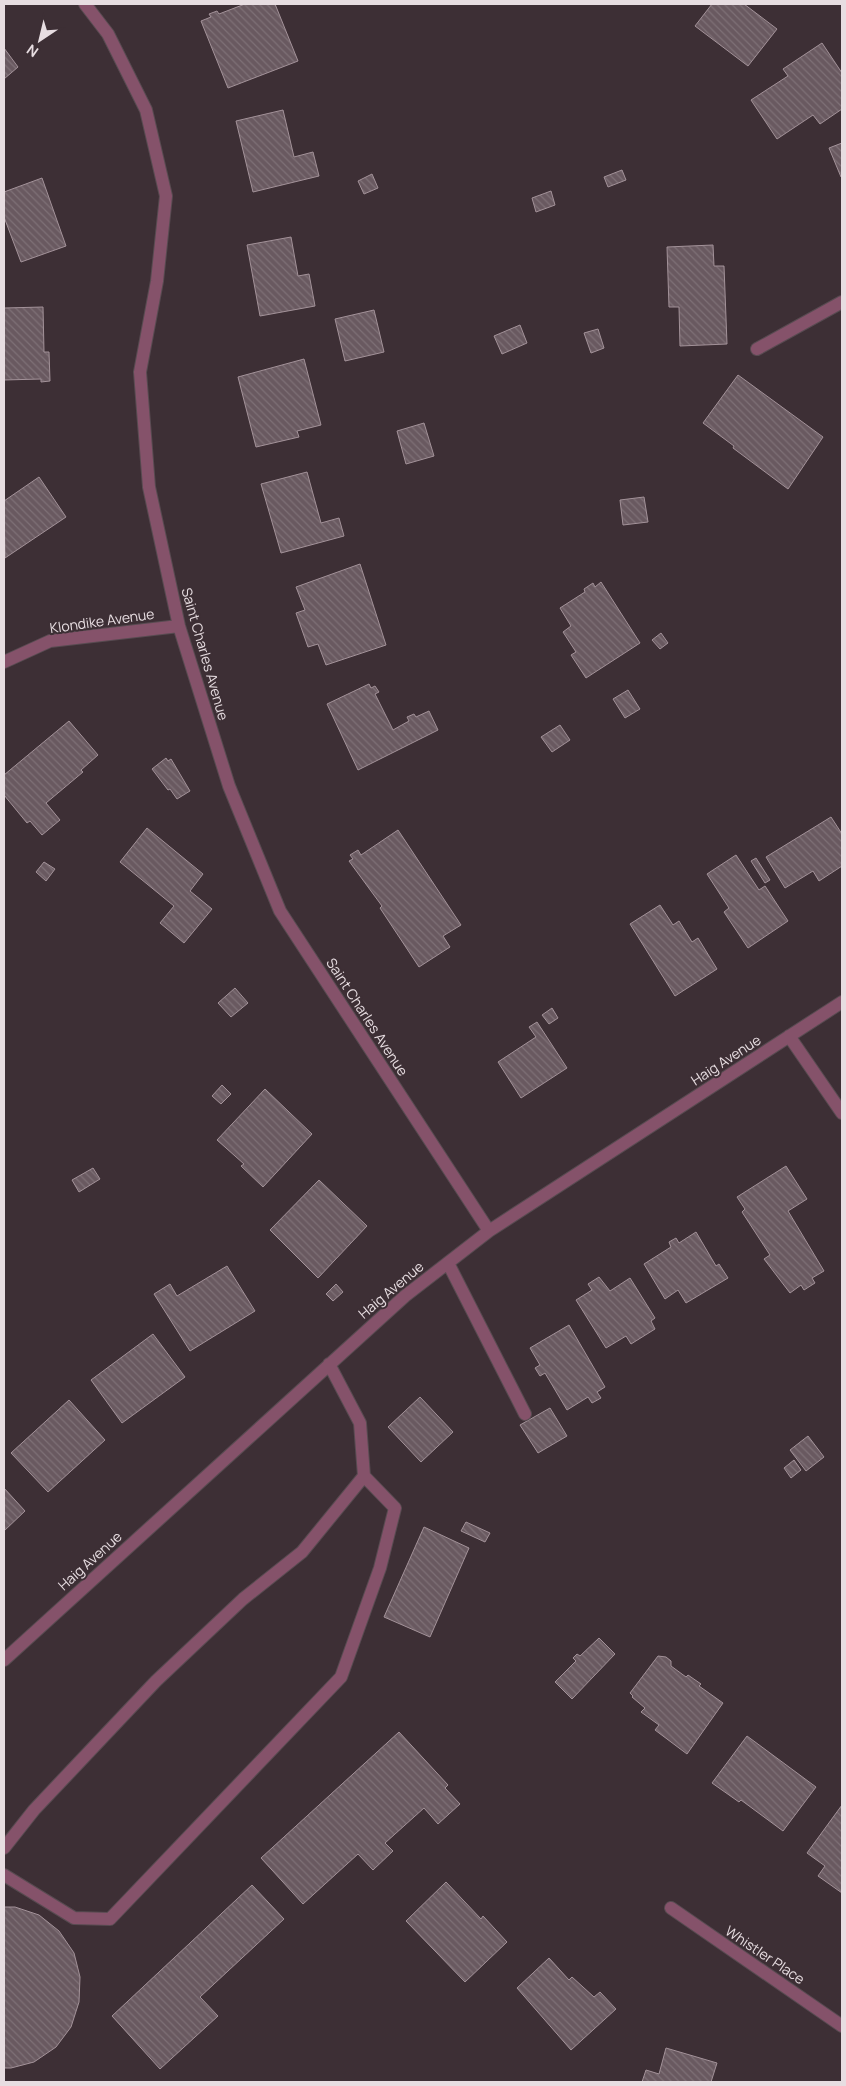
<svg xmlns="http://www.w3.org/2000/svg" width="846" height="2086" viewBox="0 0 846 2086" font-family="Manrope,sans-serif">
	<style>
		.building { fill: url(#building-back-hatch); stroke: #a39299 }
		.lines { fill: none; stroke-linecap: round; stroke-linejoin: round }
		.minor-casing { stroke: #584b51; stroke-width: 14 }
		.minor { stroke: #85526a; stroke-width: 12 }
		.labels { text-anchor: middle; stroke-width: 4; stroke-linejoin: round; paint-order: stroke }
		.street-label { font-size: 14px; fill: #e7dde1; stroke: #3d2f35 }
	</style>
	<defs>
		<pattern id="building-back-hatch" width="6" height="6" patternUnits="userSpaceOnUse" patternTransform="scale(1.25)"><rect width="6" height="6" fill="#695960"/><path d="M-1 5l2 2M0 0l6 6M5-1l2 2" fill="none" stroke="#7e7076"/></pattern>
	</defs>
	<rect width="100%" height="100%" fill="#3d2f35"/>
	<path class="building" d="M245,4H275L298,61L228,88L201,21L211,17L209,14L217,11L219,14Z
		M712,4H744L777,29L748,66L695,26Z
		M822,43L842,73V109L820,124L813,115L777,139L751,100L788,76L783,69Z
		M4,48L18,67L4,79Z
		M283,110L294,157L313,152L319,176L253,192L236,121Z
		M842,143V177H841L829,148Z
		M622,170L626,180L608,187L604,177Z
		M372,174L378,188L364,194L358,181Z
		M42,178L66,246L21,262L4,217V192Z
		M551,191L555,205L536,212L532,198Z
		M291,237L298,276L309,274L315,306L260,316L247,245Z
		M713,245L714,266H724L727,344L680,346L679,307H669L667,247Z
		M43,307L44,352H49L50,381L41,382V379L4,380V308Z
		M374,310L384,352L345,361L335,319Z
		M520,325L527,343L502,354L494,336Z
		M598,329L604,348L591,353L584,333Z
		M304,359L321,425L297,431L299,437L256,447L238,377Z
		M738,375L823,437L788,489L733,448L734,446L703,423Z
		M424,423L434,456L406,464L397,431Z
		M307,472L321,523L339,518L344,536L281,553L261,484Z
		M39,477L66,517L5,558L4,501Z
		M644,497L648,522L623,525L620,500Z
		M360,564L386,645L326,665L318,644L308,647L296,613L305,610L296,587Z
		M601,582L640,643L586,678L571,655L576,652L563,632L571,626L560,608L585,592L584,589L593,583L595,587Z
		M661,633L668,643L660,649L652,640Z
		M369,684L371,688L375,686L379,692L375,694L393,730L409,721L407,717L414,714L416,717L429,711L438,730L358,770L327,704Z
		M628,690L640,709L625,718L613,699Z
		M69,721L98,755L81,770L83,772L46,803L60,820L42,835L30,821L27,823L4,795V775Z
		M560,725L570,740L552,752L541,737Z
		M166,758L168,761L171,759L190,791L177,799L170,789L168,790L152,769Z
		M831,817L842,834V866L819,881L813,871L785,888L766,857Z
		M147,828L203,874L190,891L212,909L184,943L160,923L174,906L120,862Z
		M398,830L461,925L443,936L450,947L419,967L380,908L382,906L349,861L353,859L350,855L358,850L361,855Z
		M736,855L759,890L765,886L788,921L748,948L724,912L729,908L707,874Z
		M756,858L770,880L765,883L751,861Z
		M44,862L55,869L46,881L36,872Z
		M660,905L673,925L679,921L692,942L698,938L717,969L675,996L630,924Z
		M235,988L248,1003L231,1017L218,1003Z
		M552,1008L558,1018L549,1024L542,1015Z
		M537,1022L567,1068L521,1098L498,1062L536,1037L529,1027Z
		M222,1085L231,1094L221,1104L212,1096Z
		M265,1089L312,1134L263,1187L241,1166L244,1164L217,1140Z
		M786,1166L807,1199L788,1211L824,1271L812,1278L815,1283L804,1290L801,1285L790,1293L764,1259L770,1255L742,1212L745,1209L737,1197Z
		M93,1168L100,1179L79,1192L72,1180Z
		M319,1180L367,1226L318,1278L270,1230Z
		M696,1232L716,1266L719,1264L728,1278L686,1303L678,1290L665,1299L644,1264L671,1247L669,1242L676,1238L679,1243Z
		M227,1266L255,1311L190,1351L154,1294L170,1284L177,1296Z
		M599,1277L610,1291L630,1278L655,1318L651,1321L655,1329L631,1344L626,1336L606,1348L576,1300L592,1290L588,1284Z
		M336,1284L343,1292L333,1301L326,1294Z
		M569,1325L605,1387L597,1392L601,1398L592,1403L588,1397L567,1410L545,1373L540,1376L535,1368L540,1365L530,1348Z
		M153,1334L185,1377L122,1423L91,1380Z
		M420,1397L453,1432L421,1462L388,1427Z
		M69,1400L105,1440L48,1492L11,1453Z
		M550,1408L567,1436L538,1453L520,1425Z
		M808,1436L824,1457L806,1471L790,1450Z
		M794,1460L801,1470L791,1478L784,1468Z
		M4,1488L25,1511L4,1531Z
		M466,1522L490,1533L485,1542L461,1531Z
		M424,1527L469,1548L430,1637L384,1617Z
		M599,1638L615,1654L572,1699L555,1682L576,1661L573,1658L577,1654L580,1656Z
		M658,1656L666,1657L671,1661V1666L686,1677L688,1675L701,1684L699,1686L723,1703L687,1754L655,1730L659,1725L641,1712L645,1708L632,1697L633,1696L630,1693Z
		M399,1732L448,1785L445,1788L460,1804L438,1824L424,1808L385,1843L393,1851L373,1870L358,1854L303,1904L261,1858Z
		M747,1736L816,1787L783,1831L741,1800L739,1802L712,1783Z
		M842,1805V1893L818,1876L825,1866L807,1853Z
		M446,1882L481,1919L483,1916L507,1942L465,1982L406,1921Z
		M252,1885L284,1919L200,1997L218,2016L160,2069L112,2016Z
		M4,1907H15L39,1915L59,1931L74,1953L80,1977L79,2002L71,2027L56,2047L34,2062L11,2068H4Z
		M549,1958L569,1980L572,1977L594,1997L600,1992L616,2009L571,2050L517,1988Z
		M666,2048L717,2063L711,2082H642L646,2070L659,2074Z"/>
	<g class="lines">
		<defs>
			<path id="minor" d="M85,4L108,34L146,110L166,196L157,281L140,372L149,487L179,626L229,786L280,911L489,1231
				M757,349L842,302
				M4,662L50,641L179,626
				M789,1036L842,1113
				M448,1263L525,1414
				M4,1660L405,1296L489,1231L842,1002
				M4,1848L34,1810L156,1681L243,1599L302,1552L364,1476L360,1423L329,1364
				M4,1875L74,1918L110,1919L341,1677L380,1568L395,1508L364,1476
				M671,1908L842,2026"/>
		</defs>
		<use href="#minor" class="minor-casing"/>
		<use href="#minor" class="minor"/>
	</g>
	<g class="labels">
		<g class="street-label">
			<text transform="translate(102 621) rotate(-8)" y="5">Klondike Avenue</text>
			<text transform="translate(205 654) rotate(74)" y="5">Saint Charles Avenue</text>
			<text transform="translate(367 1017) rotate(57)" y="5">Saint Charles Avenue</text>
			<text transform="translate(726 1060) rotate(-33)" y="5">Haig Avenue</text>
			<text transform="translate(391 1290) rotate(-40)" y="5">Haig Avenue</text>
			<text transform="translate(90 1561) rotate(-42)" y="5">Haig Avenue</text>
			<text transform="translate(765 1955) rotate(34)" y="5">Whistler Place</text>
		</g>
	</g>
	<rect width="846" height="2086" fill="none" stroke="#e7dde1" stroke-width="10"/>
	<g transform="translate(40 40) rotate(215)" stroke="#3d2f35" stroke-width="4" paint-order="stroke">
	<path d="M0-4L9 19L0 12L-9 19Z" fill="#e7dde1"/>
	<text y="-8" font-size="14" font-weight="bold" text-anchor="middle" fill="#e7dde1">N</text>
	</g>
</svg>
